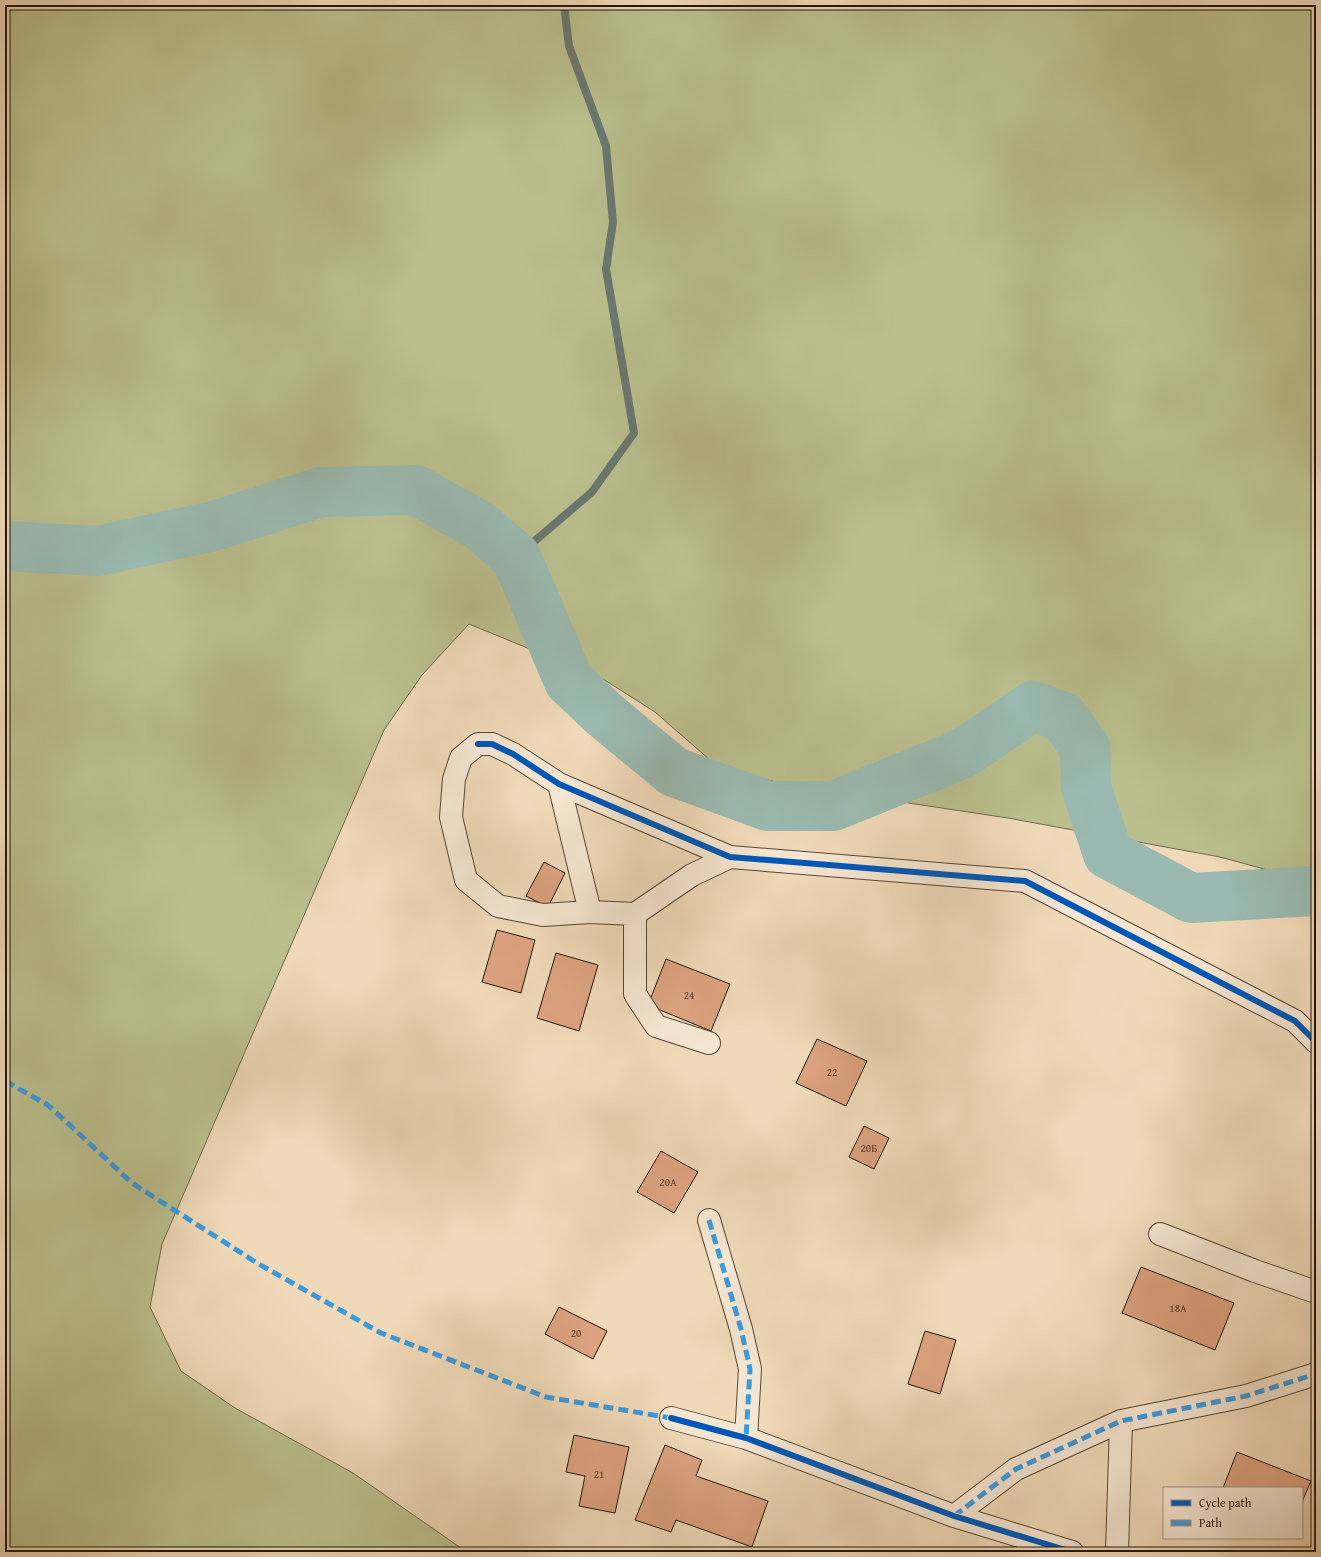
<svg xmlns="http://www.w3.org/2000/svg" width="1321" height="1557" viewBox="0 0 1321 1557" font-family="'Gentium Book Plus',serif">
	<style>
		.green { fill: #bbbf8e; stroke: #6d6a4e }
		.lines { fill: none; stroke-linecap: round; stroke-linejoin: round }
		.stream { stroke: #697870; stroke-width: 8 }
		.river { stroke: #9abab1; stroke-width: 50 }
		.building { fill: #dca27f; stroke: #1f160e }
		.minor-casing { stroke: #534738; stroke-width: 24 }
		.minor { stroke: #f5e6d1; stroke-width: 22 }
		.quiet { stroke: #3c9ade; stroke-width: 5; stroke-dasharray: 10 5; stroke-linecap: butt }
		.cycleway-casing { stroke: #f5e6d1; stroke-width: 8 }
		.cycleway { stroke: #0057b8; stroke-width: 6 }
		.labels { text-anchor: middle; stroke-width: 3.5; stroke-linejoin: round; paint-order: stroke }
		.number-label { font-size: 11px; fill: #4e392a }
	</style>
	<rect width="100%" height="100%" fill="#f0d9b8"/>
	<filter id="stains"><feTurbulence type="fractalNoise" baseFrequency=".005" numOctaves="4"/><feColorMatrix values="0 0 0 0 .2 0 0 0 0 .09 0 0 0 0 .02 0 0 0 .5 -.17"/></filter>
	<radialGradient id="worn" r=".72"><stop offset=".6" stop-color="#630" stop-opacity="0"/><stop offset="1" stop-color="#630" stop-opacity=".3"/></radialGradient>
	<path class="green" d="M5,5H1316V881L1286,875L1220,857L1008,818L783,784L718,767L655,712L603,679L469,624L422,675L384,730L162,1244L150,1307L181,1371L235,1408L353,1473L461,1548L471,1552H5Z"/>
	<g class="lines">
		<path class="stream" d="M516,557L592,492L634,433L606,269L613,222L606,146L569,46L564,5"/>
		<path class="river" d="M5,546L97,551L214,526L321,492L416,490L480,526L516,557L569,681L605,715L674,772L768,806H833L962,754L1033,706L1063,717L1085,747L1086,787L1108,854L1191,898L1316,891"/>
	</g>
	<path class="building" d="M544,862L565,873L548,907L526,896Z
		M497,930L535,940L521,993L482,982Z
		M556,953L598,965L579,1031L537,1018Z
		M666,959L730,984L711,1031L648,1005Z
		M817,1039L867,1061L846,1106L796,1083Z
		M864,1126L889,1138L874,1169L849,1157Z
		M661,1151L698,1172L674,1213L637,1192Z
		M1141,1267L1234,1303L1215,1350L1122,1313Z
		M559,1307L607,1331L593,1359L545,1334Z
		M925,1331L956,1340L940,1394L908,1384Z
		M574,1435L629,1447L615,1513L579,1506L585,1476L566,1472Z
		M665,1445L702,1460L696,1476L768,1501L752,1547L676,1520L671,1532L635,1520Z
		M1237,1452L1311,1481L1302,1502V1488H1223Z"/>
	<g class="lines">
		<defs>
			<path id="minor" d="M559,784L590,912
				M730,857L692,875L635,914L590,912L543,915L498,906L466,880L451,817L454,779L461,758L478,744H492L513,754L559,784L730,857L1025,881L1295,1021L1316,1042
				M635,914V994L656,1026L709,1043
				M709,1220L741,1329L750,1369L746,1438
				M1160,1234L1255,1271L1316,1292
				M671,1418L746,1438L954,1516L1072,1552
				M954,1516L1016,1469L1121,1421L1246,1396L1316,1374
				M1117,1552L1121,1421"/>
		</defs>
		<use href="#minor" class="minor-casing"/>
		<use href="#minor" class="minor"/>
		<path class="quiet" d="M5,1081L48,1105L132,1183L257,1263L381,1333L546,1397L671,1418
			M709,1220L741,1329L750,1369L746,1438
			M954,1516L1016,1469L1121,1421L1246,1396L1316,1374"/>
		<defs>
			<path id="cycleway" d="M478,744H492L513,754L559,784L730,857L1025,881L1295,1021L1316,1042
				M671,1418L746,1438L954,1516L1072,1552"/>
		</defs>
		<use href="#cycleway" class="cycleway-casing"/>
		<use href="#cycleway" class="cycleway"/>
	</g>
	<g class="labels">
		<g class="number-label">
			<text x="689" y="999">24</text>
			<text x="832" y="1076">22</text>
			<text x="869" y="1152">20Б</text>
			<text x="668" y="1186">20А</text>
			<text x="1178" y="1312">18А</text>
			<text x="576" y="1337">20</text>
			<text x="599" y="1478">21</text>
		</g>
	</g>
	<rect width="1321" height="1557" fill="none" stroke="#f0d9b8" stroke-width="20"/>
	<rect x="6" y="6" width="1309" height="1545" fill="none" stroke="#1f160e" stroke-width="2"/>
	<rect x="10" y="10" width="1301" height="1537" fill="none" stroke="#1f160e"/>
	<rect x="1163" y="1487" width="140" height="52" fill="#f5e6d1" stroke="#9f9383"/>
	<rect x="1171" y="1500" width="20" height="6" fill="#0057b8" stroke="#9f9383"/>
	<text x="1199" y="1507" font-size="12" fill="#1f160e">Cycle path</text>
	<rect x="1171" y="1520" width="20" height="6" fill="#3c9ade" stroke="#9f9383"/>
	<text x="1199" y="1527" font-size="12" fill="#1f160e">Path</text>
	<rect width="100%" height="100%" filter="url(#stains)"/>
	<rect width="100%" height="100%" fill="url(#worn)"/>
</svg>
